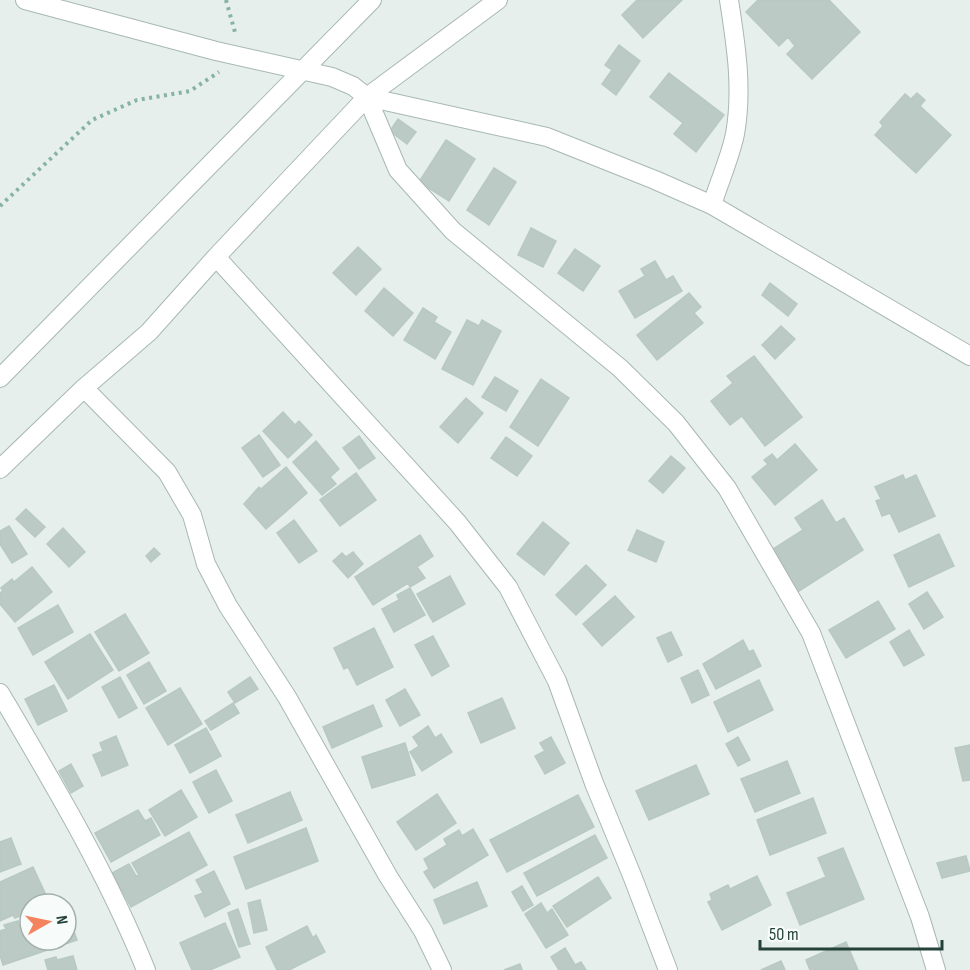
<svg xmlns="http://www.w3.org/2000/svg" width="970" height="970" viewBox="0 0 970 970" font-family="'Sofia Sans Condensed',sans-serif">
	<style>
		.building { fill: #bbcac4; stroke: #b8c9c2; stroke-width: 1.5 }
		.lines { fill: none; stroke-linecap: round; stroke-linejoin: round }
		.minor-casing { stroke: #a8b8b2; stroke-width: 20 }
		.path { stroke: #86b3a5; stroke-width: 4; stroke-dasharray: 3 4.5; stroke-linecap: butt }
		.minor { stroke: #fff; stroke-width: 18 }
	</style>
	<rect width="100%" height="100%" fill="#e6efeb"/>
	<path class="building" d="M637,0H682L643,38L622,15Z
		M758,0H829L860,32L812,79L787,54L795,46L788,37L779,46L746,12Z
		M619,45L640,61L616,95L602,84L612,70L605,65Z
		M669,73L724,115L696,152L674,134L683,123L650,97Z
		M917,93L925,100L920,106L951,135L916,173L875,135L883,126L880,122L905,94L911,99Z
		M398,119L416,132L407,144L390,131Z
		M446,140L475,159L449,201L419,182Z
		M494,168L516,182L489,225L467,210Z
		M531,228L556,241L543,267L518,255Z
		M358,247L381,269L356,295L333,273Z
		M575,249L600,266L583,291L558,273Z
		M655,261L666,280L673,276L682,291L635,318L619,291L645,276L641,269Z
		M770,283L797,304L788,316L762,295Z
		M384,288L413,313L393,336L365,311Z
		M689,293L701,307L694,313L703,323L657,360L637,335Z
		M423,308L437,317L434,322L451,332L435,359L404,340Z
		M467,320L479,326L482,320L501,331L473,385L442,369Z
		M781,326L795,339L775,359L762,345Z
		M754,356L802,417L765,446L742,416L730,425L711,401L733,383L727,376Z
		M495,377L518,391L506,411L482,397Z
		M541,379L569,398L538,446L510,427Z
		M466,398L483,413L458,443L440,427Z
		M283,412L295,425L299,421L312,435L288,458L263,431Z
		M259,435L280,465L263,477L242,448Z
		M359,436L375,458L359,469L343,448Z
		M506,437L532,456L517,476L491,458Z
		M316,441L339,469L330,477L336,484L322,495L293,462Z
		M795,444L817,470L775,505L752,477L768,464L764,460L772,454L777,460Z
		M671,456L685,468L663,493L649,481Z
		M286,467L307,493L266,529L244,504L259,487L261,489Z
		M356,473L376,500L340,526L320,500Z
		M903,475L905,480L916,475L935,516L899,532L890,513L882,516L876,501L881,499L875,487Z
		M822,500L836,523L844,518L863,550L796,593L770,551L803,530L795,518Z
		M26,509L45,527L35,537L16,519Z
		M294,520L317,551L299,563L277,533Z
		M543,522L569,543L544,575L517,554Z
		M9,526L27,554L12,563L0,544V531Z
		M63,528L85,552L69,567L47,544Z
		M637,530L664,542L656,562L628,550Z
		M939,534L954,566L909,587L894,555Z
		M420,535L433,556L417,567L425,578L410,587L408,583L373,605L355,577Z
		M154,548L160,554L151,562L146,556Z
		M353,552L363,564L348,578L333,561L342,553L346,557Z
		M586,565L606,585L576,615L556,595Z
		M32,567L52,592L15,622L0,604V593L3,591L1,588L12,579L14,582Z
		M450,576L465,604L433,622L417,594Z
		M410,588L425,615L394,632L382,609L399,600L397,595Z
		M927,592L943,617L924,629L909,604Z
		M615,596L634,617L602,646L583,624Z
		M878,601L895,629L846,658L829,630Z
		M58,605L73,632L33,655L18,628Z
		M125,614L149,653L119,671L95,632Z
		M374,628L393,667L357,685L348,667L344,669L334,648Z
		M909,630L924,655L904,666L890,642Z
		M671,632L682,655L668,662L657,638Z
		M90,634L113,670L68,699L45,662Z
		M433,636L449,666L432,676L415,645Z
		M743,640L749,652L753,650L761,666L716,689L703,664Z
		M149,662L166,691L144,704L127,675Z
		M698,670L709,695L692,703L681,678Z
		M120,677L137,708L119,718L102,687Z
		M250,677L258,689L235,703L228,692Z
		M759,680L773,710L728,732L714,702Z
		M54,685L67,711L38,725L25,699Z
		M180,688L202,724L168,745L146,708Z
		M405,689L420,715L400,726L386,700Z
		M502,698L515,728L481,743L468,713Z
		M233,703L239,713L211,730L205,721Z
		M373,705L382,726L332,748L323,727Z
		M428,726L435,738L441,734L452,752L422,771L410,752L419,746L413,737Z
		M206,728L221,756L190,773L175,745Z
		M116,736L128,765L102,776L93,755L103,751L100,743Z
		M551,737L565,763L545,774L535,756L545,751L540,743Z
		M738,737L750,760L738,766L726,744Z
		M405,743L415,775L372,788L362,757Z
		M970,745V780L963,781L955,748Z
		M787,761L800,793L755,812L741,779Z
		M71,764L83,786L71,793L59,771Z
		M696,765L709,794L649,820L636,791Z
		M216,770L232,801L209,813L193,782Z
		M181,790L197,817L165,836L149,810Z
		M290,792L302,820L248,843L236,815Z
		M437,794L456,823L416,850L397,822Z
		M578,795L594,827L507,872L490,840Z
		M813,798L826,833L770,855L757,820Z
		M138,810L145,821L151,818L160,835L111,862L95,833Z
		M306,828L318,861L246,889L234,857Z
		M473,829L488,855L434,888L424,872L429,869L424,859L447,845L444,839L459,830L462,836Z
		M189,832L207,865L131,907L112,873L129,864L136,876L139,875L132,863Z
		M595,835L607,858L537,896L524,873Z
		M11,838L21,864L0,872V842Z
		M843,848L864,899L800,925L787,893L826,877L818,858Z
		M966,856L970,871L942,878L937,863Z
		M33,867L47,897L28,905L30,912L15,918L13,915L0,921V882Z
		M214,871L230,904L205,917L195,896L203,893L196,880Z
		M757,876L771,905L722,930L708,902L712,900L710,894L728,885L730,889Z
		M598,877L611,898L567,927L553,906Z
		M477,882L487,906L444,924L434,900Z
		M522,886L533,905L523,911L512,892Z
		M260,900L267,930L254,933L248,903Z
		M541,903L547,913L552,909L568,935L546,948L525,914Z
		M66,909L77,940L3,965L0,955V931L6,929L4,925L18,921L19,925L30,921V940H66Z
		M238,909L250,944L239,947L228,913Z
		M225,923L240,957L210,970H192L180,943Z
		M307,926L313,938L316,935L325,952L289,970H277L266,947Z
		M846,942L858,970H810L806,960Z
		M565,948L575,965L581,962L586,970H559L551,957Z
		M73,956L77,970H48L45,960L56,957L57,960Z
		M781,961L785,970H761Z
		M520,964L522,970H504Z"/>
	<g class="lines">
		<defs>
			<path id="minor" d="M25,0L216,51L332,77L353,86L367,97L547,137L655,180L712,205L970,356
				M367,97L398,170L453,231L620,368L676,423L727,488L811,633L920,917L936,970
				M712,205C719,182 730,158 735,134C743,89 736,45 729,0
				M216,257L457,522L508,587L557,681L594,783L633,878L668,970
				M0,378L372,0
				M84,388L167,472L192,515L206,564L228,606L287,697L388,876L423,931L442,970
				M0,469L84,388L149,332L216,257L367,97L498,0
				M0,693C53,783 107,873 146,970"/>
		</defs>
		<use href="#minor" class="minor-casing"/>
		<path class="path" d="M226,0L236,36
			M0,206L92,120L137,100L190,91L219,72"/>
		<use href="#minor" class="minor"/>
	</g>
	<g transform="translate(48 922) rotate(81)"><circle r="28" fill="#f7fbf9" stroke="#a3b1ad" stroke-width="1.5"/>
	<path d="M0-4.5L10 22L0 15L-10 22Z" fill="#f4845f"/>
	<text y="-9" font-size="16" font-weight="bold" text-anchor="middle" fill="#24423a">N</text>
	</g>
	<path d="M760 940v9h182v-9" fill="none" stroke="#24423a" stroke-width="3"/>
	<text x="769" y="940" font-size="18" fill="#24423a" stroke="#f7fbf9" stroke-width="4.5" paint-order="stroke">50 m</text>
</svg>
